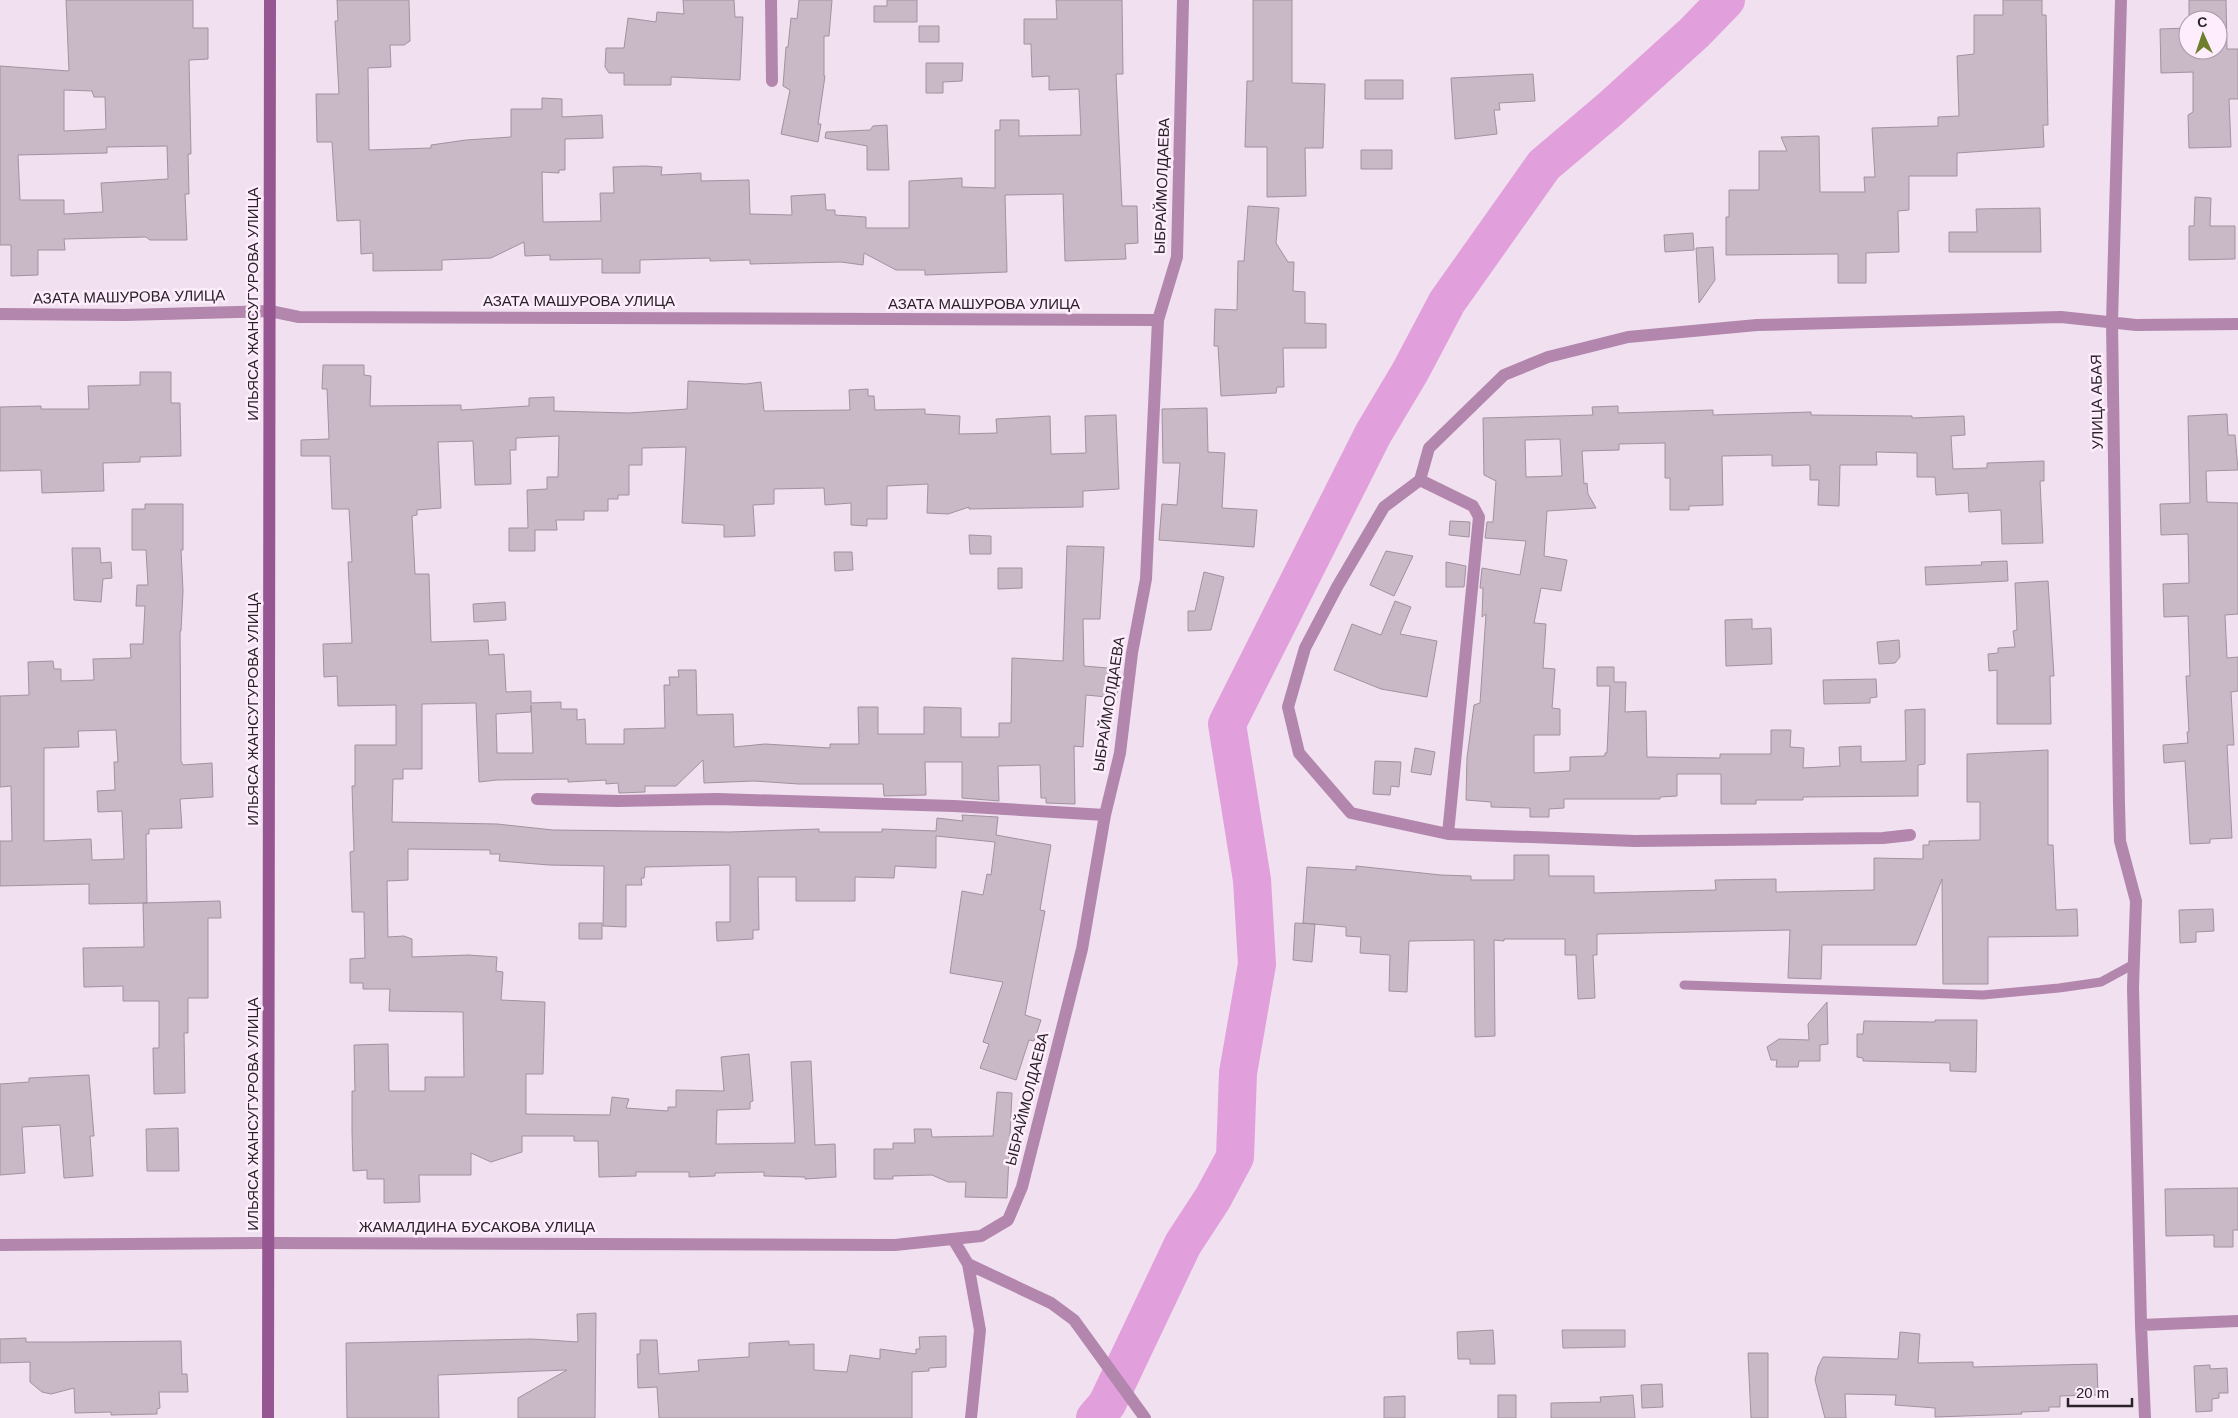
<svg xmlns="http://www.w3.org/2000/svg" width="2238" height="1418" viewBox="0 0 2238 1418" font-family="Arial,sans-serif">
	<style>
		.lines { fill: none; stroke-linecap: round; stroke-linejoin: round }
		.river { stroke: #e19fdb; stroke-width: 38 }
		.building { fill: #c9b9c7; stroke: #a292a0; fill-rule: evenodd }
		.lane { stroke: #b286ad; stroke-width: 9 }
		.street { stroke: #b286ad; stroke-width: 12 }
		.secondary { stroke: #955691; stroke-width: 12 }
		.labels { text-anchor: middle; stroke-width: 5; stroke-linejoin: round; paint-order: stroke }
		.street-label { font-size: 15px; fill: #292328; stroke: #feedfc }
	</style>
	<rect width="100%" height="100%" fill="#f1e0ef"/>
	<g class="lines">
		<path class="river" d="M1095,1418L1107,1404L1183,1244L1213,1198L1235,1157L1238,1073L1257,964L1252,880L1227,724L1373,434L1410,372L1447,302L1544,165L1609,110L1694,33L1726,0"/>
	</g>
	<path class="building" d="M66,0H193V28H208V59L189,60L191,154H188L189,194H185L187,240H150L146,237L64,239L65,250H38V275L11,276V245H0V66L69,71ZM64,90L92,91L94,97H105L106,129L64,131ZM167,146L168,179L101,183L103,212L64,214V200H20L18,155L107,153V147Z
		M337,0H409L410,41L404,45H390L391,67L368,68L369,150L431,148V145L466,140L511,137V109H542V98L562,99V117L602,115L603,138L565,139V170H559V173L542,172L543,222L601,221L600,193H614L613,167L645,166L662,167L661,175L701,173V181L749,180L750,214L792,215L791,196L825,194L826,210H835V215L866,217V228H909V181L962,178V187L995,188V130H1000V120H1019V136L1081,135L1079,89L1049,90V76L1032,77L1031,44H1024V19H1057L1056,0H1122L1123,74H1116L1122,206H1137L1138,243L1125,244L1126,259L1065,261L1063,194L1005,195L1007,272L925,275V270H896L864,253L863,265L841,262L750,264V260L710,261V258L640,260V273H602V259L550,260V255L525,256L524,242L491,258L442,260V270L373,271V253L361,254L360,220L337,221L332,142H317L316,94H339L335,21H338Z
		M683,0H734L735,17H743L740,80L671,77V85H624V73H609L605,67L606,48H624L628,18L656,22L657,12L684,14Z
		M799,0H832L829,36H824V76H825L818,124H821L818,142L781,134L790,90L783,86L786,47H788L791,18L797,19Z
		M887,0H917V22H874V6H887Z
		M1253,0H1292V83L1325,84L1323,148H1305L1306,196L1267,197V147H1245L1247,81H1253Z
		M2003,0H2042V15H2046L2048,125H2043L2044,147L1957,153V176H1909V210L1898,211L1899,252L1866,253V283H1838V254L1726,255V217H1729V190H1759V151H1787L1781,137L1819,136L1820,192H1865L1864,177H1875L1872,128L1938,126V117L1959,116L1957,56L1974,54V15H2003Z
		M2189,0H2226L2227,49H2238V99H2229L2231,147L2189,148L2188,115L2193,112V72L2161,73L2160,29L2188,28V50H2218V20H2189Z
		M919,26H939V42H919Z
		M926,63H963L962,81L943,82V93H926Z
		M1533,74L1535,101L1499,103L1500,110H1494L1497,134L1455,139L1451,78Z
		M1365,80H1403V99H1365Z
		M887,125L889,170H867V146L825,138L826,132L870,130L873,126Z
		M1361,150H1392V169H1361Z
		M2195,197L2211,198L2210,226H2235V259L2189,260V226H2194Z
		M1248,206L1279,208L1276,243L1288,262H1294L1293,291L1305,292V323L1326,324V348H1283L1284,387H1277L1276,393L1221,396L1218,346H1214L1215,309L1237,310L1238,261H1244Z
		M2040,208L2041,252H1949V232H1977L1976,209Z
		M1693,233L1694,250L1665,252L1664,235Z
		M1713,247L1715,280L1699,303L1696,248Z
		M323,365H364V375L371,376L370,406L461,405V410L529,406V398L554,397V411L629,413L687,409L688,381L746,384L761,382L764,411L850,410L849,390L868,389V396H874L875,410L925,409V414L960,416L959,434L997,433L996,419L1050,416L1051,454L1086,453L1085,416L1116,415L1119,489L1083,491V507L969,509V507L948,514L927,513L928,484L887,486V519H867V526L851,525V503L825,505L824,488L774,489V504L753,505L755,536L724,537V525L682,523L686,447L642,448V465H629V495H618V499H608V511H584V520H556L557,530H535V551H509V528H528L527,490L547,489V477H558L559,436L516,438V450H510L511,484L475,485L473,441L438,442L441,508L417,510V515L412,516L415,574H429L431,642L488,640L489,655L504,654L506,692L531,691V703L561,702V709H577V720L585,719L586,744H624V729L665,728L664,685H670L669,677H679L678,670H696L697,715L733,714L734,747L765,744L830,748V744H859L858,707H878V734H924V707L961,708V737H999V723H1011L1012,658L1063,661L1067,546L1104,547L1100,619H1083L1084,666L1119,669L1117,698L1086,695L1083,747L1074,746L1075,804L1046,803V798H1041L1040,765L998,766L999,801L962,798V762H925L926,795L884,796L883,784H799L754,781L704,783L703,760L676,786H645V792L619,793L618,783L606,784V780L568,782V779L497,780L479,782L476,703L422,704V769H403V779H393L392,822L497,824L553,830L729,832L819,829V832H882V829L936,831L937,818L963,821L962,815L998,817L996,835L1051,845L1040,910L1045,911L1025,1015L1041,1020L1034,1041L1029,1040L1016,1080L980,1068L989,1044L983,1042L1003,982L950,973L962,891L983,895L987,874L991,875L995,842L936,836V868L895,866L894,878L855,877V901H796V877H758L759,930H753V939L717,941L716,922H730V865L645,867L644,878H641L642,885H626V927L603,926L604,866L549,865L499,861L500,854H490V850L408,849V880L387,881L388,937L404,936L412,939V957L468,955L497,957L496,971L503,972L501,1000L545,1002L543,1074H526V1114L610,1115L612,1097L629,1099L626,1108L668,1111V1107H676V1090L724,1091L721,1057L749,1054L753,1101L750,1102V1109L717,1110L716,1144L795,1143L791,1062L811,1061L815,1145L835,1144L836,1177L805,1179V1177L764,1176V1172L715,1173V1176L689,1177V1172H636V1176L599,1177L598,1141H574V1136H522V1152L491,1162L471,1153V1175H419L420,1202L384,1203V1179H367V1170L353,1171L352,1131V1091H355L354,1045L388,1044L389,1091H425V1077H464L463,1012L389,1011L390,989H363V983H350V959L365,958L364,912H352L350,852L354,851L352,786H355V745H396V705L338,706L337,676L324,677L323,644L352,643L348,562H352L349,509H332L330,456H301V440L329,439L327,389H322ZM531,705L533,753H497L496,714L531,712Z
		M140,372H171V403H180L181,456L140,457V462L103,463L104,491L42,493L41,470L0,471V407L41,406V409H89L88,386L140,385Z
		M1618,406V413L1713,410V415L1811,412V415L1912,416V418L1964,416L1965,435L1951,436L1953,469L1987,468V463L2044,461V481H2040L2043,543L2002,544L2001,510L1969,512L1968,493L1936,495L1935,477H1917V453L1876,452L1877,465H1840L1839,506L1818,505L1819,480H1810V465L1772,466V455L1722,456L1723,505L1689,506V510H1670V478H1665V443L1619,444V450L1582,451L1584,484L1587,483L1588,494L1596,508L1547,511L1544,556L1567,560L1561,591L1541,588L1534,623L1546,624L1543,668L1555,669L1552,708L1560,709V735H1534V773L1570,771V757L1605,756V753H1607L1610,686H1597V667H1614V682H1626L1625,712L1646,711L1647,757L1720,758V754H1771V730H1791L1790,747L1804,748L1803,768L1840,766L1839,747L1861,746V762L1906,761L1905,710L1925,709V764L1918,765V796L1803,797V800H1756V804H1721V774H1677V796L1660,797V799H1564V808L1549,809V817H1530V808L1491,807V802L1466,800L1467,758L1474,705L1480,703L1486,614L1482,617L1483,588H1480L1482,568L1520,575L1526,541L1485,538L1487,522H1493L1496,481L1484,475L1483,418L1593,415L1592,407ZM1560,439L1562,476L1526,477L1525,440Z
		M1207,408L1208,452L1225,453L1222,508L1257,510L1254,547L1159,540L1162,504L1177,505L1180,463H1163L1162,409Z
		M2227,414L2228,435H2235L2238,470L2206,471L2207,502L2238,503V614L2225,615L2227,658L2238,657V691L2231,692L2234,745H2227L2232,838L2210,839V843L2190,844L2185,761L2164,763L2163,745L2188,743L2187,732H2189L2186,676H2190L2188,616L2164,617L2163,584L2189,583L2188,534L2161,535L2160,504L2190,503L2188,416Z
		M145,504H183V550H181L183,591L181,631H180L181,761L183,765L212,763L213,797L180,799L182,828L149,829V834H146L147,903L89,904V884L0,886V841H12L11,786L0,787V696L29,695L28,662L53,661L54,669H61V681L94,680L93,659L131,658L130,644H143L145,606H136L137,585H148L146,550H132V509H145ZM116,730L118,762H114L115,790L97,791L98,812L122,811L124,859L92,860L91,839L44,841V748L79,747L78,731Z
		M1450,521L1470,522L1469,537L1449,535Z
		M969,535L991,536V554H970Z
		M72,548H100L101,563L111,562L112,578L103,579L101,602L74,600Z
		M1386,551L1413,556L1394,596L1370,585Z
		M834,552H852L853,570L835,571Z
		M2007,561L2008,581L1926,585L1925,567L1982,565L1981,562Z
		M1446,562L1466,566L1464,587H1446Z
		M998,568H1022V588L998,589Z
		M1204,572L1224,577L1211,630L1188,631V611H1195Z
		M2048,581L2054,676H2050L2051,724H1997V670L1989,671L1988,654L1998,653V648L2015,647L2013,631L2017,630L2015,583Z
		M1395,601L1411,607L1400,634L1437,641L1427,697L1381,689L1334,670L1352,624L1381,635Z
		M505,602L506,620L474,622L473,604Z
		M1752,619V629L1771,628L1772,664L1726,666L1725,620Z
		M1899,640L1900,657L1895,663L1879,664L1877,642Z
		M1876,679L1877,697L1870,698V703L1824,704L1823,680Z
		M1415,748L1435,752L1431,775L1411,772Z
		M2048,750V845H2053L2056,910L2077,909L2078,936L1988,937V984H1943L1942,879L1916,945H1822L1821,979L1788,978L1790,930L1597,934V955H1593L1595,998L1578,999L1576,955H1565V939H1504V941L1494,940L1495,1036L1475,1037L1474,940L1409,941L1407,992L1389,991L1390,955L1360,953L1361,937L1346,936V927L1303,923L1307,867L1356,870V866L1441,875L1471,876V880H1514V855H1549V876H1594V893L1716,890L1715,880L1776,879V892L1874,890V858L1923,859V845H1929V841L1980,840V802H1967V754Z
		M1375,761L1401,762L1399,787L1391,786L1390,795L1373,794Z
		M220,901L221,918H208V998H188V1033H184L185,1093L154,1094L153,1048H159V1001H123V986L84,987L83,948L144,947L143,903Z
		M2213,909L2214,931L2196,932V942L2180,943L2179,910Z
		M579,923H602V939H579Z
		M1295,923L1315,924L1312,962L1293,960Z
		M1827,1002L1828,1044L1820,1045V1061H1799L1798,1067H1776L1777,1060H1771L1767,1047L1779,1039L1809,1040L1808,1024Z
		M1935,1020H1977L1976,1072L1950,1071V1063L1863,1061V1058L1857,1057V1034H1863L1864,1021L1935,1022Z
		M89,1075L94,1136H90L93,1176L64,1178L60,1125L22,1127L25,1173L0,1175V1084L29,1082V1078Z
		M997,1092L1012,1093L1007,1198L965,1197L966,1182H948L932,1175L893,1176V1179H874V1149H893V1143H915L914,1129H931L932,1137L993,1136Z
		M178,1128L179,1171H147L146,1129Z
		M2238,1188V1230H2233V1247H2214V1235L2166,1236L2165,1189Z
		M596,1313L595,1418H518V1398L567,1370L438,1375L439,1418H347L346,1343L532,1339L578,1342L577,1314Z
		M1493,1330L1495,1364H1470V1359H1458L1457,1332Z
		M1562,1330H1625V1347L1563,1348Z
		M1900,1332L1920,1334L1918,1363L1973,1362V1367L2097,1364L2098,1395L2060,1396V1407H2049V1411L2021,1412L2022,1414L1935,1417V1408L1895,1405L1896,1395L1845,1394L1846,1418H1825L1815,1380L1818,1367L1823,1357L1898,1359Z
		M946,1336V1367L929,1368V1371L912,1372V1418H659L657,1387L638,1388L637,1354H640V1340H657L659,1374L699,1371L698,1360L749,1357V1343L789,1341V1345L814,1344V1370L847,1372L850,1355L880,1359V1349L916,1354V1349H920L919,1337Z
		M26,1338V1342H69L181,1341L182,1374H187L188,1392H159L160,1408L157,1409V1414L111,1415V1412L75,1413L74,1388L51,1394L42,1392L30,1382V1362L0,1363V1339Z
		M1748,1353H1768V1418H1751Z
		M2210,1365V1369L2227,1368L2228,1393H2219V1398L2212,1399V1411L2196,1412L2194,1366Z
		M1662,1384L1663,1407L1642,1408L1641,1385Z
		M1498,1395H1516V1418H1498Z
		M1633,1395L1635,1418H1551V1403L1601,1402L1600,1397Z
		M1405,1396V1418H1384V1397Z"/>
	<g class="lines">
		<path class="lane" d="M1684,985L1983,995L2059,988L2101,982L2134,964"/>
		<path class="street" d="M771,0L772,81
			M2121,0L2112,322L2119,804L2120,841L2136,901L2133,987L2141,1325L2145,1418
			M0,314L125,315L270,311L299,317L1158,320
			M1420,480L1384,507L1337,587L1305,648L1288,707L1299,753L1351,813L1448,834
			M537,799L618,801L717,799L954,806L1105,815
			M1910,835L1883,838L1635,841L1448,834L1479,517L1473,506L1420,480L1429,448L1504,375L1548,357L1628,337L1757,325L2061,317L2136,325L2238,324
			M953,1239L968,1264L980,1330L971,1418
			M0,1245L269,1243L895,1245L981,1236L1008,1220L1022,1187L1082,949L1105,815L1120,753L1132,653L1146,579L1158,320L1177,257L1183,0
			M968,1264L1051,1303L1074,1320L1145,1418
			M2141,1325L2238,1321"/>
		<path class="secondary" d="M268,1418L270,0"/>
	</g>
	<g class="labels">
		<g class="street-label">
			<text transform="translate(1162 186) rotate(-88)" y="5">ЫБРАЙМОЛДАЕВА</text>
			<text transform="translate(129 297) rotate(-1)" y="5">АЗАТА МАШУРОВА УЛИЦА</text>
			<text x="579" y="306">АЗАТА МАШУРОВА УЛИЦА</text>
			<text transform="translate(253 304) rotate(-90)" y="5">ИЛЬЯСА ЖАНСУГУРОВА УЛИЦА</text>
			<text x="984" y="309">АЗАТА МАШУРОВА УЛИЦА</text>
			<text transform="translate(2097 402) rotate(-91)" y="5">УЛИЦА АБАЯ</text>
			<text transform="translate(1109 704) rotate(-81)" y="5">ЫБРАЙМОЛДАЕВА</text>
			<text transform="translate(253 709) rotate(-90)" y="5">ИЛЬЯСА ЖАНСУГУРОВА УЛИЦА</text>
			<text transform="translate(1027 1099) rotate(-76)" y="5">ЫБРАЙМОЛДАЕВА</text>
			<text transform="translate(253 1114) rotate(-90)" y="5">ИЛЬЯСА ЖАНСУГУРОВА УЛИЦА</text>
			<text x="477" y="1232">ЖАМАЛДИНА БУСАКОВА УЛИЦА</text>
		</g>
	</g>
	<g transform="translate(2203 35) rotate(357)"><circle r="24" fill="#feedfc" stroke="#a99ca7"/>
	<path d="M0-4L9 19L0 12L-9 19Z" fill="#6e7e2d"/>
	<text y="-8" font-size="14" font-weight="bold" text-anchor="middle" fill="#292328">С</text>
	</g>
	<path d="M2068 1398v8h64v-8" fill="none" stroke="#292328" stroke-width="2.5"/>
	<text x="2076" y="1398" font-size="15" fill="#292328" stroke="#feedfc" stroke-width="4" paint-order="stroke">20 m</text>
</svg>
